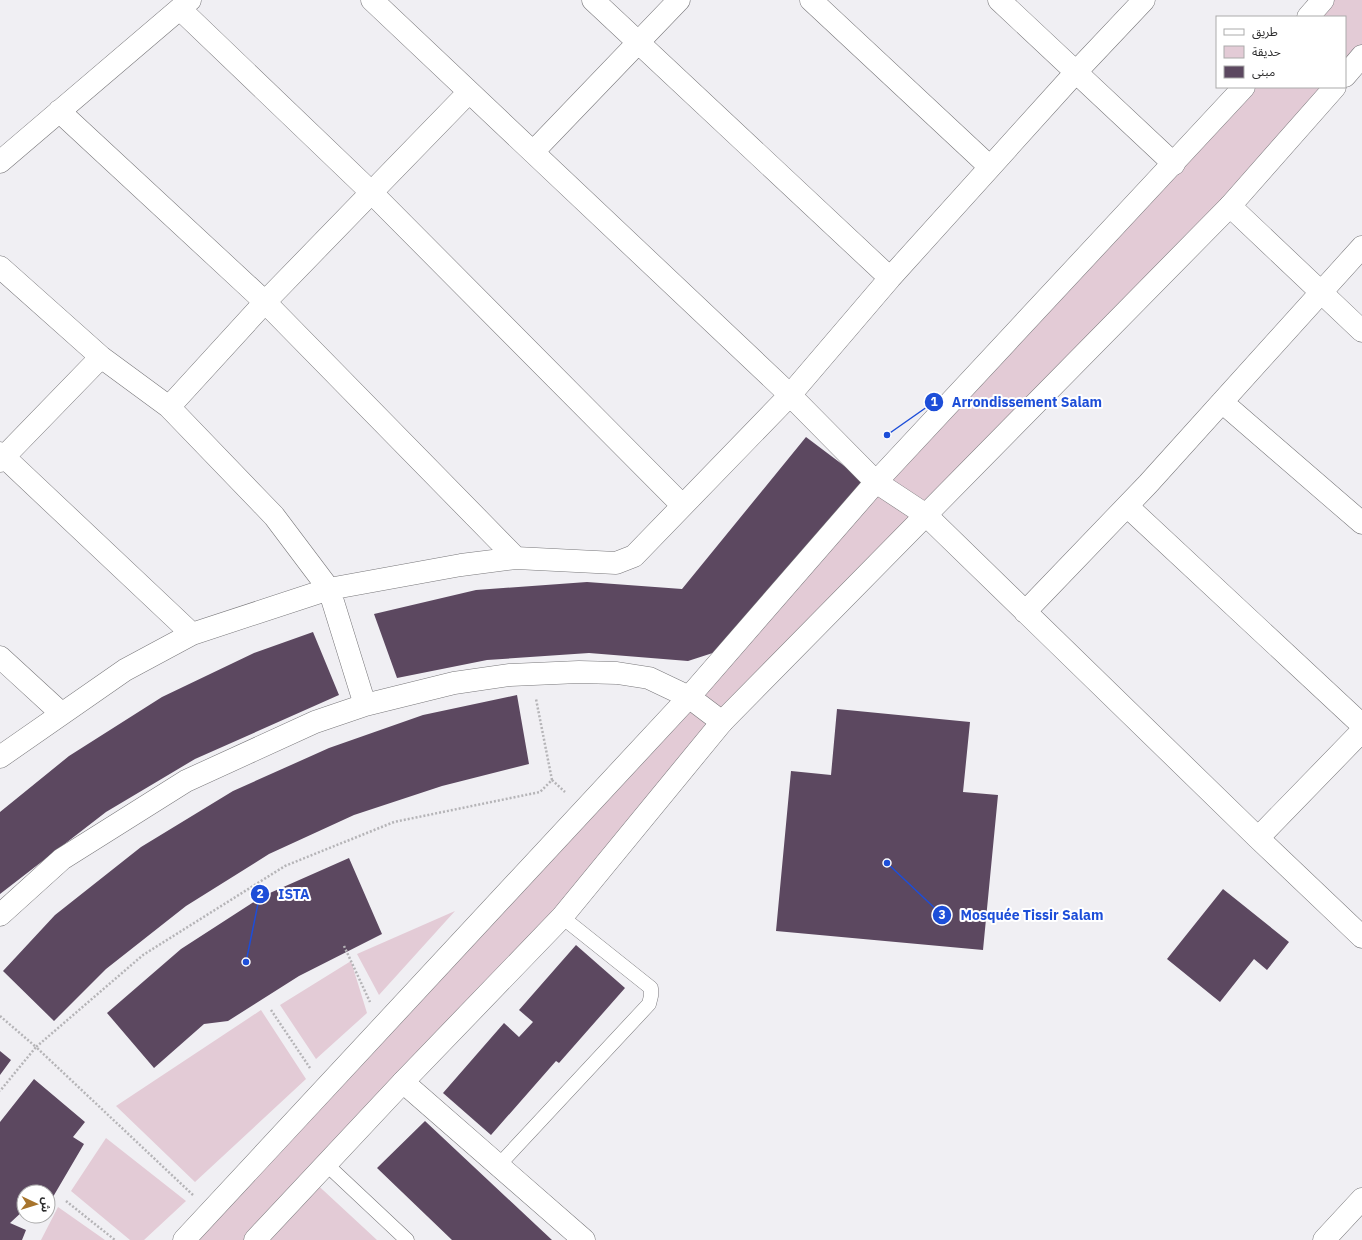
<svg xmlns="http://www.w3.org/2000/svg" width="1362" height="1240" viewBox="0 0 1362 1240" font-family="'IBM Plex Sans','Noto Sans Arabic',sans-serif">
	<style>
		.green { fill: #e3cbd6 }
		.building { fill: #5c4860 }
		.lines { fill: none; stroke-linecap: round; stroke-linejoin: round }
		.service-casing { stroke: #78777a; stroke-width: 15 }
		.minor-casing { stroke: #78777a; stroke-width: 23 }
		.tertiary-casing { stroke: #78777a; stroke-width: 23 }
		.path { stroke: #b5b4b7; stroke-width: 2.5; stroke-dasharray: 2 2; stroke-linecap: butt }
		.service { stroke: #fff; stroke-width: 14 }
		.minor { stroke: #fff; stroke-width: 22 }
		.tertiary { stroke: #fff; stroke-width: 22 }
		.leader { fill: none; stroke: #1d4ed8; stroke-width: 1.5 }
		.callout-dot { fill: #1d4ed8; stroke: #fff; stroke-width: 1.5 }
		.mark-label { font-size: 12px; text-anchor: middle; font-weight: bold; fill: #fff }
		.callout-label { font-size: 14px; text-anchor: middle; font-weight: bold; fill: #1d4ed8; stroke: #fff; stroke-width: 4; stroke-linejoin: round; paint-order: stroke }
	</style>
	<rect width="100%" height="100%" fill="#f0eff3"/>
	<path class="green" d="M1327,0H1362V58L1345,75V17H1311Z
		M1246,87H1334L926,515L310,1178L377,1240H181Z
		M455,911L379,995L357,954Z
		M351,961L367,1013L316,1059L280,1005Z
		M261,1010L306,1079L195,1182L116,1106Z
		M106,1138L186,1201L144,1240H130L71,1191Z
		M58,1207L105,1240H41Z"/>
	<path class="building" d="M806,437L863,480L722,650L688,661L589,653L487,660L397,678L374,614L476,590L587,582L682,589Z
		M313,632L339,695L195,759L106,812L0,894V812L69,756L162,697L254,653Z
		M517,695L529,764L442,786L354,815L269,854L186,906L106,969L54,1021L3,971L55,915L141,847L233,791L329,748L423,715Z
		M837,709L970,722L963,792L998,795L983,950L776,931L791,771L831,775Z
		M349,858L382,934L299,976L228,1021L204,1024L154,1068L107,1013L181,949L263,896Z
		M1223,889L1289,942L1267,970L1254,959L1220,1002L1167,959Z
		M576,945L625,988L559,1063L556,1061L491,1135L443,1093L504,1023L519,1037L533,1022L519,1010Z
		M0,1051L11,1060L0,1075Z
		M34,1079L85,1122L73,1137L84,1144L50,1202L48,1200V1192H40L38,1189L36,1192H24V1210L10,1223L26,1230L22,1240H0V1122Z
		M425,1121L552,1240H452L377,1168Z"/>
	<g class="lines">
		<defs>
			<path id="service" d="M326,1164L407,1240
				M499,1165L649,1004L651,996V988L562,917"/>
			<path id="minor" d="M372,0L790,395L876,482L926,515L1258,838L1362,937
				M593,0L890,278
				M811,0L990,167
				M999,0L1174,164
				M180,9L372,193L682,505
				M59,111L265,302L516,558
				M533,152L679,0
				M0,162L190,0
				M1230,206L1362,331
				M0,267L101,357L169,407L274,516L329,589L365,705
				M1222,402L1362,523
				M169,407L265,302L469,92
				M0,453L192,634
				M0,461L101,357
				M1127,506L1362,725
				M1025,612L1148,484L1362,247
				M0,657L61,713
				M0,757L125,670L192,634L329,589L461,565L516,558L616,563L634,556L790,395L890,278L1076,72L1144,0
				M1258,838L1362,731
				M0,915L62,859L186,781L315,722L365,705L454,683L510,675L579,672L617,673L649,678L689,697L722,722
				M403,1082L584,1240
				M1324,1240L1362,1199"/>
			<path id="tertiary" d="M1308,17L1323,0
				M1345,76L1362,56
				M184,1240L689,697L876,482L1244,87
				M255,1240L403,1082L562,917L722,722L1230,206L1335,87"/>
		</defs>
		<use href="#service" class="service-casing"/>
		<use href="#minor" class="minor-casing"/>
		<use href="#tertiary" class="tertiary-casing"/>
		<path class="path" d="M552,780L565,792
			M344,946L370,1002
			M271,1010L310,1068
			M0,1016L36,1047L0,1091
			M193,1195L36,1047L143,955L285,866L394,822L540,792L552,780L536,699
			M66,1201L115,1240"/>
		<use href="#service" class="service"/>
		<use href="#minor" class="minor"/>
		<use href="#tertiary" class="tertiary"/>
	</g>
	<path class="leader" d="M887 435L934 402M246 962L260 894M887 863L942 915"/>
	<g class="callout-dot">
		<circle cx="887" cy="435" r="4"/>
		<circle cx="246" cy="962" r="4"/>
		<circle cx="887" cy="863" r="4"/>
		<circle cx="934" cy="402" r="10"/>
		<circle cx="260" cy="894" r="10"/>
		<circle cx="942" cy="915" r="10"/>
	</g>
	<g class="mark-label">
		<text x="934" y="406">1</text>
		<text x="260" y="898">2</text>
		<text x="942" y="919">3</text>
	</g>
	<g class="callout-label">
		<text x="1027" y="407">Arrondissement Salam</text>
		<text x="294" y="899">ISTA</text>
		<text x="1032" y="920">Mosquée Tissir Salam</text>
	</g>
	<rect x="1216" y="16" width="130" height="72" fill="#ffffff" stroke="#ababab"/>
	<rect x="1224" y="29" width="20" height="6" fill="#ffffff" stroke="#ababab"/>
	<text x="1252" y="36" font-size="12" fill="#2c2c2d">طريق</text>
	<rect x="1224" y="46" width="20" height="12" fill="#e3cbd6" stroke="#ababab"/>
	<text x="1252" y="56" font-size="12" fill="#2c2c2d">حديقة</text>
	<rect x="1224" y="66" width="20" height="12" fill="#5c4860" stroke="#ababab"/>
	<text x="1252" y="76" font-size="12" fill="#2c2c2d">مبنى</text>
	<g transform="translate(36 1204) rotate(94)"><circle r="19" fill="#ffffff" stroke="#ababab"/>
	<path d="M0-3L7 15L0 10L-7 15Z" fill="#a7742c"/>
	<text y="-6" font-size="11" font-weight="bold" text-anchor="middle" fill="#2c2c2d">ش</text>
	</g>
</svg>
